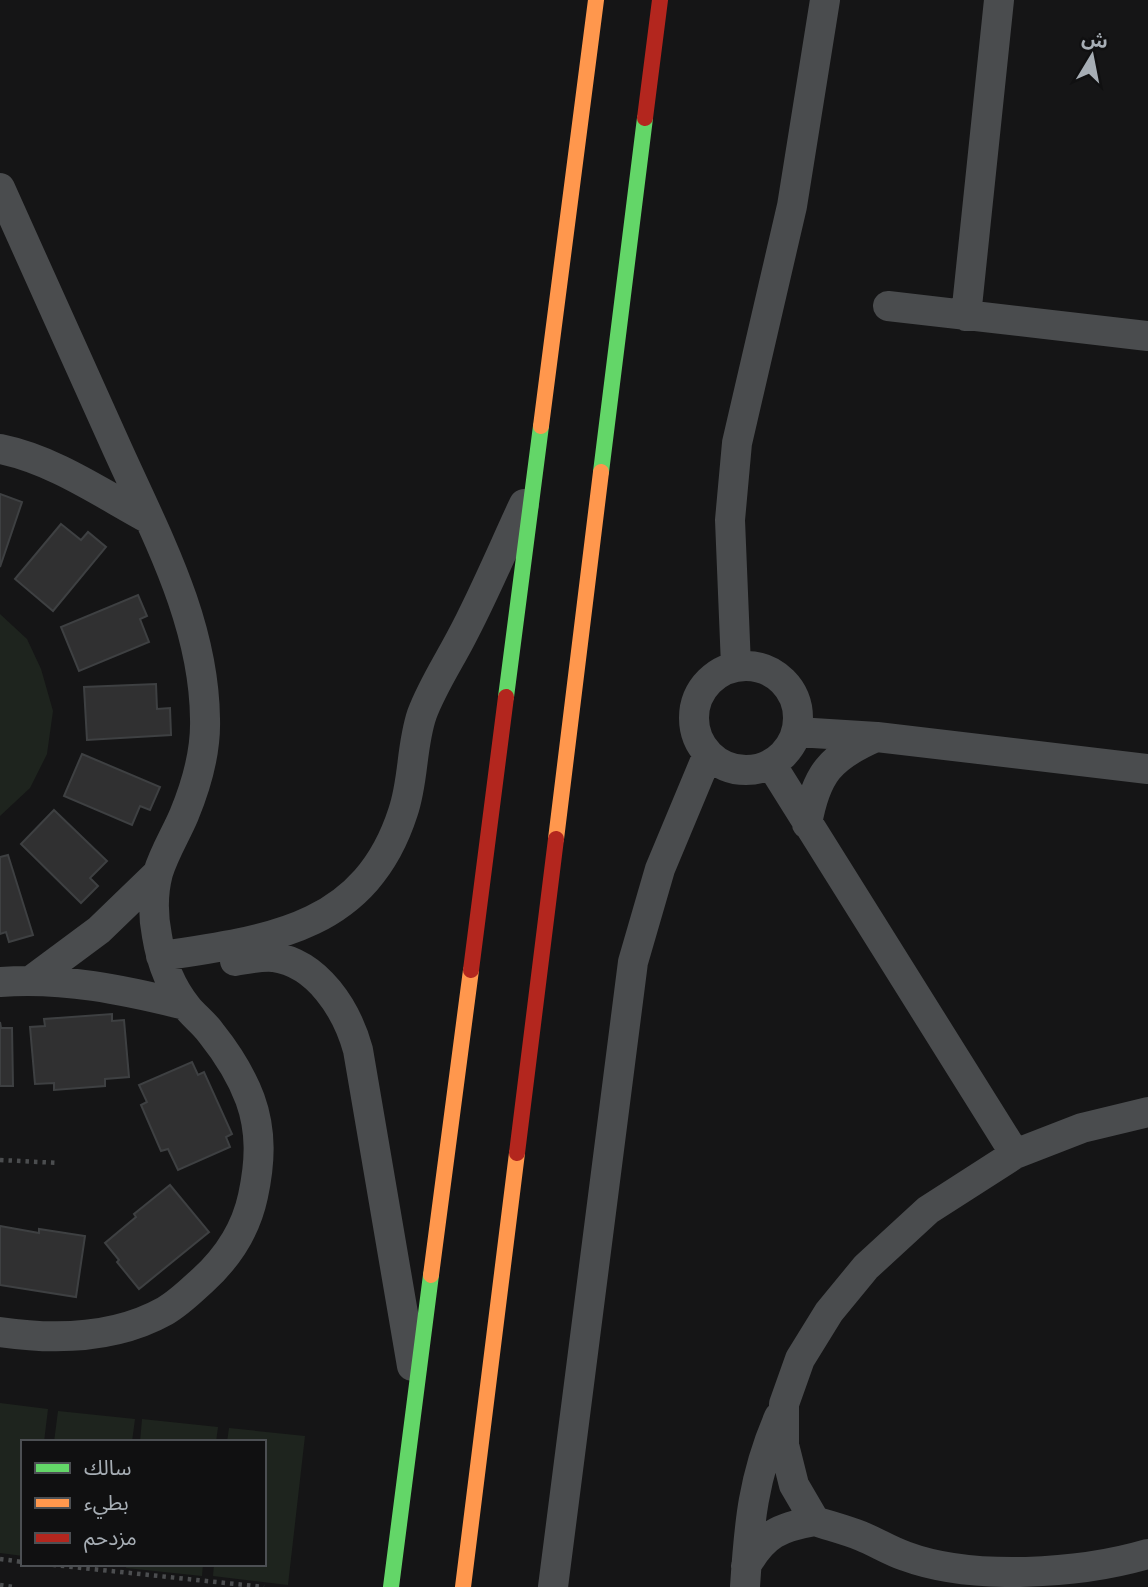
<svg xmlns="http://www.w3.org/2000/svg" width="1148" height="1587" viewBox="0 0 1148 1587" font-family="Mulish,'Noto Sans Arabic',sans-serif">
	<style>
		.green { fill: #1e241e }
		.building { fill: #303031; stroke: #3e4042; stroke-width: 2 }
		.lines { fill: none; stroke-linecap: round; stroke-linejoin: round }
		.path { stroke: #4b4d4f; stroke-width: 4.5; stroke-dasharray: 3.5 5; stroke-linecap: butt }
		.street { stroke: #4a4c4e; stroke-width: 30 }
		.fast { stroke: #63d668; stroke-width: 16 }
		.slow { stroke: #ff974d; stroke-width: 16 }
		.jam { stroke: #b3261e; stroke-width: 16 }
	</style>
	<rect width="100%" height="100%" fill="#151516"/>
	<path class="green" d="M0,614L27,639L41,669L53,711L47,754L30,788L0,816Z
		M0,1403L48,1409L44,1442H23V1556L0,1553Z
		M58,1411L135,1419L132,1442H54Z
		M142,1419L218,1427L216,1442H140Z
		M229,1428L305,1436L288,1585L213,1576L214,1564H264V1442H227Z
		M127,1564H203L202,1576L126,1568Z"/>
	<path class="building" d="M0,494L22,502L0,567Z
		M61,524L81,540L88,532L106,547L53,611L15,579Z
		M138,595L147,616L140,619L149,642L79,671L61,627Z
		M156,684L157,709L170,708L171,735L87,740L84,687Z
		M82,754L160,787L150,810L140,806L132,825L64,796Z
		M54,810L107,861L90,878L98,886L81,903L21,844Z
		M8,855L33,935L9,942L6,932L0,934V857Z
		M112,1014V1021L124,1020L129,1077L105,1079V1086L54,1090V1083L35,1084L30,1027L45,1026L44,1019Z
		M0,1022L1,1028H12L13,1086H0Z
		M192,1062L198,1075L204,1072L232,1134L226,1137L230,1147L178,1170L168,1149L161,1151L141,1105L147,1102L139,1085Z
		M170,1185L209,1232L139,1289L117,1262L119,1260L105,1243L136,1217L134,1214Z
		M0,1226L39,1233V1229L85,1236L76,1297L0,1285Z"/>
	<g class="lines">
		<path class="path" d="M0,1160L59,1163
			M0,1559L23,1562
			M44,1564L264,1587
			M0,1585L14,1587"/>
		<path class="street" d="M0,188C39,274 77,360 116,446C155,533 204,621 205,719C206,750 196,786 184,815C176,834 164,853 158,873C153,892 153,916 157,936C161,961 171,987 187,1007C194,1016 204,1023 211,1033C227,1053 241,1075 250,1099C262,1132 260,1163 253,1196C246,1229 228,1257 203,1280C191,1291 179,1303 165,1311C115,1339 55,1340 0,1332
			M888,306L1148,336
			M966,316L999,0
			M0,449C54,460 101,493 149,519
			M736,666L730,520L737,443L792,206L825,0
			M694 718a52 52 0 1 1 104 0a52 52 0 1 1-104 0Z
			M797,732L877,737L1148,769
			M771,764L1015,1154
			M807,824C816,774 830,757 876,737
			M161,956C268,940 365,930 403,812C414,780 411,746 422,714C432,687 448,663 461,638C484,595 503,549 524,504
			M235,961C248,959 260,956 273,957C318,963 347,1010 358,1050L412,1366
			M33,979L99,930L158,873
			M0,982C63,977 124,990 185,1005
			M1148,1112L1082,1128L1015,1154L928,1210L866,1267L829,1312L800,1359L784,1404V1445L794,1485L815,1521C830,1526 846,1530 861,1536C876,1542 890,1551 905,1556C972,1581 1080,1574 1148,1554
			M746,1566C764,1534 780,1527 815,1521
			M553,1587L633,962L660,869L708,754
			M745,1587C749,1524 753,1477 779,1417"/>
		<path class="fast" d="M601,472L645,118
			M506,697L541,426
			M391,1587L431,1275"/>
		<path class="slow" d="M541,426L596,0
			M556,839L601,472
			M431,1275L471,970
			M463,1587L517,1153"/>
		<path class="jam" d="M645,118L660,0
			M471,970L506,697
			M517,1153L556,839"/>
	</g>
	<rect x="21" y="1440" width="245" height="126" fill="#101011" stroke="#4c4f53" stroke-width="2"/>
	<rect x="35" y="1463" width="35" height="10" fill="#63d668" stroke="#4c4f53" stroke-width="2"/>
	<text x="84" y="1475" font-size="21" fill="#a7aeb5">سالك</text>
	<rect x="35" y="1498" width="35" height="10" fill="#ff974d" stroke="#4c4f53" stroke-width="2"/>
	<text x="84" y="1510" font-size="21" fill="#a7aeb5">بطيء</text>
	<rect x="35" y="1533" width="35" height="10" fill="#b3261e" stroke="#4c4f53" stroke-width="2"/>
	<text x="84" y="1545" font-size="21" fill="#a7aeb5">مزدحم</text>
	<g transform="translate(1092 56) rotate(10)" stroke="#101011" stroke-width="5" paint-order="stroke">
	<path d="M0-5L12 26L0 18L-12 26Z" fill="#a7aeb5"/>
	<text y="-10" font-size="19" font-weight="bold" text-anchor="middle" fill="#a7aeb5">ش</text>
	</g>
</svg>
